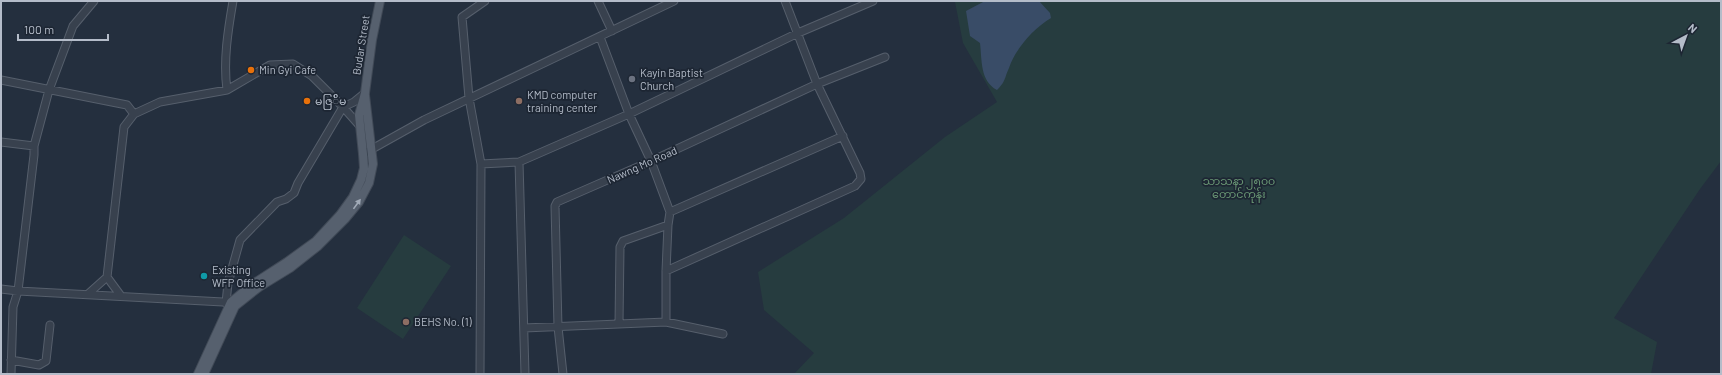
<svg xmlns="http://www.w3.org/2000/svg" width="1722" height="375" viewBox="0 0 1722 375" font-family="Barlow,'Noto Sans Myanmar',sans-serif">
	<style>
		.green { fill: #263c3f }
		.water { fill: #394c67 }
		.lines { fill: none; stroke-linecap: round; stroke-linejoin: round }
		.minor-casing { stroke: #565f6c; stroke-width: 9 }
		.major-casing { stroke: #414a57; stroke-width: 10 }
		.minor { stroke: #38414e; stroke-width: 7 }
		.major { stroke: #56606e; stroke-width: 8 }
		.oneway { fill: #a1aab7 }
		.food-dot { fill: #e8710a; stroke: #1d2633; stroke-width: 1.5 }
		.worship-dot { fill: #6b7280; stroke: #1d2633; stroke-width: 1.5 }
		.education-dot { fill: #8d6e63; stroke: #1d2633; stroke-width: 1.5 }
		.culture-dot { fill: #0f9aa8; stroke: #1d2633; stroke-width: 1.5 }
		.labels { text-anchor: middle; stroke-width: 3.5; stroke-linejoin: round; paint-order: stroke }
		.street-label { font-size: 11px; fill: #b4bcc9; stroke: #1d2633 }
		.poi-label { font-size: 11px; fill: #b4bcc9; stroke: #1d2633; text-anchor: start }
		.park-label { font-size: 11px; fill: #6b9a76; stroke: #1d2633 }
	</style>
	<rect width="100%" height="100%" fill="#242f3e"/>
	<path class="green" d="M956,1H1721V161L1700,189L1614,318L1657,342L1651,374H794L814,353L764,310L758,272L844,218L945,137L997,102L963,43L955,2Z
		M404,235L451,266L403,339L357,308Z"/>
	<path class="water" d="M985,1H1039L1050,13L1051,18C1033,29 1016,48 1009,68C1004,79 1006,81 997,90C980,81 982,60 980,43L970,36L966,11Z"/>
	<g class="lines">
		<defs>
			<path id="minor" d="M598,1L612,31
				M600,37L629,114L651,161L670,212L668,225L666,271V322
				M1,80L127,105L134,114
				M227,90C223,61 228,30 233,1
				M359,125L343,107L354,102L365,93
				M1,142L34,146
				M363,154L424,120L674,1
				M481,164L519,162
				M670,212L843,136
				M666,271L855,186L861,179L860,173L817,84L785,1
				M107,277L124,127L134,114L160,102L227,90L270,65L293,64L312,76L343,107L298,183L294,193L286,199L277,202L240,240L228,283L226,303
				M1,289L18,291L34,155V146L49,90L73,26L94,1
				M88,294L107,277L121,296
				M619,324L620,247L623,241L668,225
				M524,328L666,322L723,334
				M11,360L39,365L46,361L50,325
				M11,374L13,307L18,291L223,302L229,304
				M480,374L481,164L469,98L462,17L485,1
				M525,374L519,162L629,114L798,33L873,1
				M563,374L558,327L555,206L557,202L651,161L817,84L885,57"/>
			<path id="major" d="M198,374L231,302L253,284L287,262L316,241L340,215L353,197L361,180L364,168L363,154L359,115L365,93L372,40L380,1
				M204,374L235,306L259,287L290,268L318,246L345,219L359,202L369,183L373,164L365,95"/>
		</defs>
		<use href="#minor" class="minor-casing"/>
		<use href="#major" class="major-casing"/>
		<use href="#minor" class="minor"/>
		<use href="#major" class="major"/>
	</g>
	<defs><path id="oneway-solid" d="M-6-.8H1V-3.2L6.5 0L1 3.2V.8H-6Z"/></defs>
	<use class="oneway" href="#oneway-solid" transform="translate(357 204) rotate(-54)"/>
	<g class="food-dot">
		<circle cx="251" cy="70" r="4"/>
		<circle cx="307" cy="101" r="4"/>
	</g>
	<circle class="worship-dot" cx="632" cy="79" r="4"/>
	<g class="education-dot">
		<circle cx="519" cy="101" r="4"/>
		<circle cx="406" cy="322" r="4"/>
	</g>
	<circle class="culture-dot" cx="204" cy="276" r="4"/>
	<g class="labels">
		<g class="street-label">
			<text transform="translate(361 45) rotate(-81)" y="4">Budar Street</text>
			<text transform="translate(642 165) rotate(-24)" y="4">Nawng Mo Road</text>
		</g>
		<g class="poi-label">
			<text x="259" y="74">Min Gyi Cafe</text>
			<text x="640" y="77">Kayin Baptist<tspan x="640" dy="13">Church</tspan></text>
			<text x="527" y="99">KMD computer<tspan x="527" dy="13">training center</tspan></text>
			<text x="315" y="105">မဇြ်ိမ</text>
			<text x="212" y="274">Existing<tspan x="212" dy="13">WFP Office</tspan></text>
			<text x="414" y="326">BEHS No. (1)</text>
		</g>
		<g class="park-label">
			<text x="1239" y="185">သာသနာ ၂၅၀၀<tspan x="1239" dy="13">တောင်ကုန်း</tspan></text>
		</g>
	</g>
	<rect width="1722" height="375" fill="none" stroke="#b4bcc9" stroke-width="4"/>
	<g transform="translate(1686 36) rotate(41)" stroke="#1d2633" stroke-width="3" paint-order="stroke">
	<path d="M0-3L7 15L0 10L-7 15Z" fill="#b4bcc9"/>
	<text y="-6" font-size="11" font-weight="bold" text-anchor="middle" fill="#b4bcc9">N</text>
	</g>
	<path d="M18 34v6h90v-6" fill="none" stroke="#b4bcc9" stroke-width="2"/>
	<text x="24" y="34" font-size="12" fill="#b4bcc9" stroke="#1d2633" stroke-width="3" paint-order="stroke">100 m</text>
</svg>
